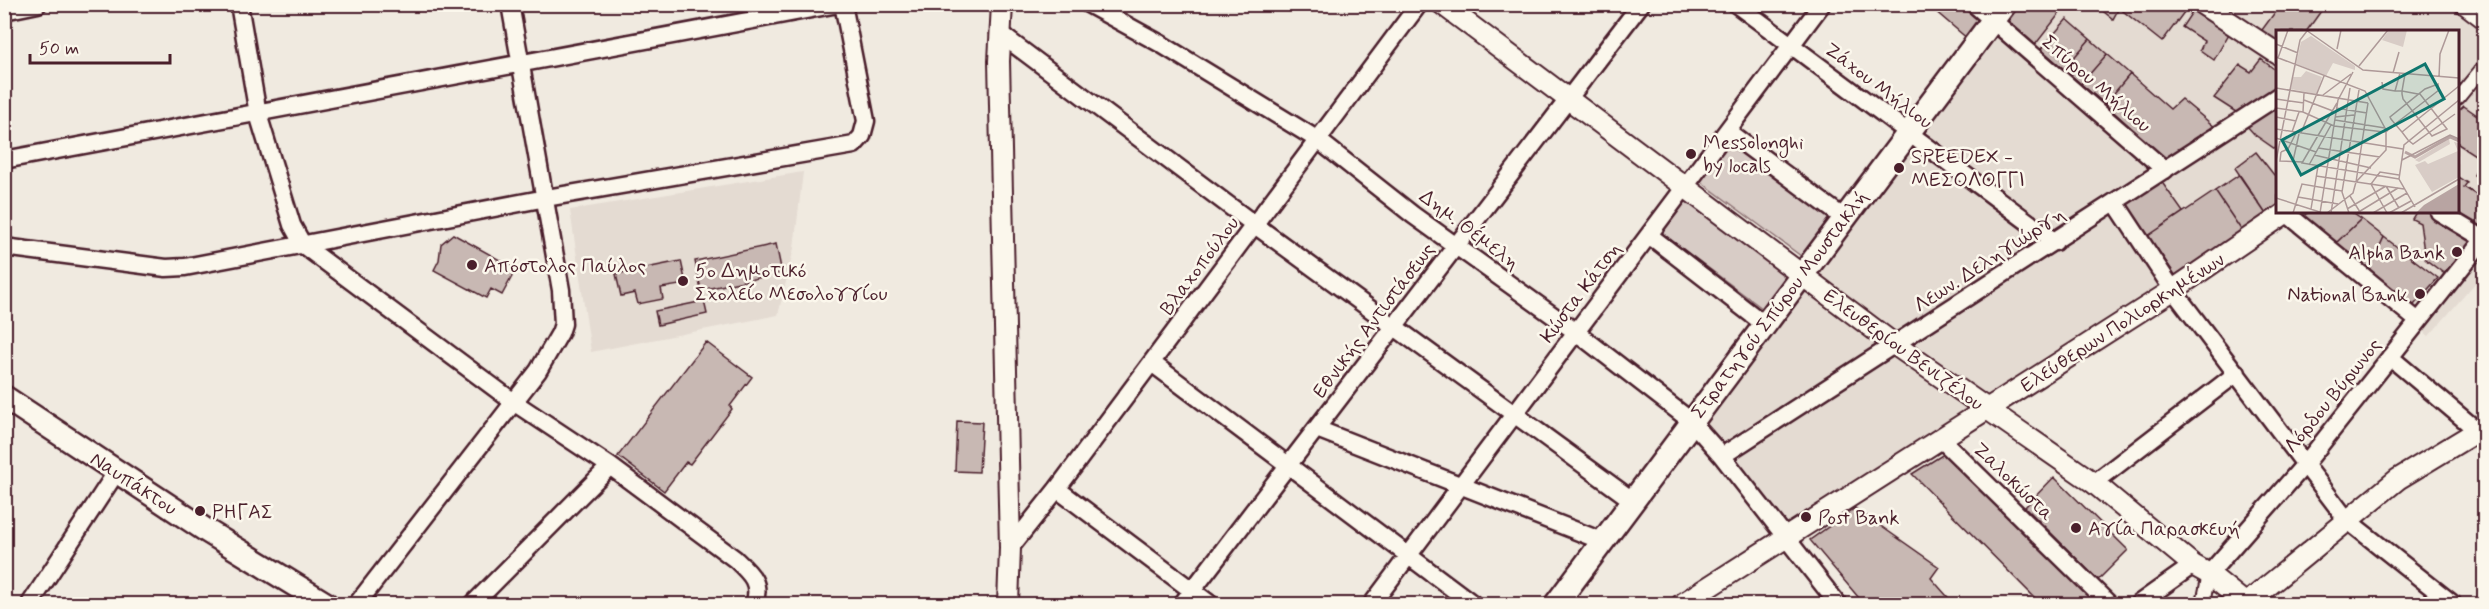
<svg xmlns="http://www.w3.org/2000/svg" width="2489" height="609" viewBox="0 0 2489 609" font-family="Mynerve,sans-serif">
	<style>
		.built { fill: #e4dbd2; fill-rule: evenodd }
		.green { fill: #d8ccc6; stroke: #917678; stroke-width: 1.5 }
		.building { fill: #c8b8b3; stroke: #4a1f2b; stroke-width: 1.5 }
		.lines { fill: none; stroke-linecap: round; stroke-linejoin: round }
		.pedestrian-casing { stroke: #4a1f2b; stroke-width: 16 }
		.minor-casing { stroke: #4a1f2b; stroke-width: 21 }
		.tertiary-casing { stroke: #4a1f2b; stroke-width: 24 }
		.secondary-casing { stroke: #4a1f2b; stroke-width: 27 }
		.pedestrian { stroke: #fbf7ec; stroke-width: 12 }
		.minor { stroke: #fbf7ec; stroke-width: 16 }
		.tertiary { stroke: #fbf7ec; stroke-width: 20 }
		.secondary { stroke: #fbf7ec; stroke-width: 22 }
		.poi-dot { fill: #4a1f2b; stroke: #fbf7ec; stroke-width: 2 }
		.labels { text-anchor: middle; stroke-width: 5; stroke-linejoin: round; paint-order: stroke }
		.street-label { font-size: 20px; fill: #4a1f2b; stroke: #fbf7ec }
		.poi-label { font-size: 20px; fill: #4a1f2b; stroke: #fbf7ec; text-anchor: start }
		.inset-river { fill: none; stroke: #b8a4a2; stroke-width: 3 }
		.inset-road { fill: none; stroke: #ae9998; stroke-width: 1.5 }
		.view { fill: #0f766e; fill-opacity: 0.15; stroke: #0f766e; stroke-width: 3 }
		.inset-edge { fill: none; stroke: #4a1f2b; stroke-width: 3 }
	</style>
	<rect width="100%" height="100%" fill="#f0eae0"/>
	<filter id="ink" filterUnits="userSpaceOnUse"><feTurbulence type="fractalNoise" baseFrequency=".0167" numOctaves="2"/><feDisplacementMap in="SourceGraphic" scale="12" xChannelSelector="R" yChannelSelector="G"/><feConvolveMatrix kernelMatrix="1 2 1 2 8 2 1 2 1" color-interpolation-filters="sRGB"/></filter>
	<g filter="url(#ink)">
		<path class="built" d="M1998,5H2484V273L2429,336L2290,223L1787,549L1682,422ZM2278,32H2458V212H2278Z
			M803,172L794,248L778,315L591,352L570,210Z"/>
		<path class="green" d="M1728,142L1834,221L1805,259L1700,181Z
			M1685,199L1791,277L1766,311L1660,232Z"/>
		<path class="building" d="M1927,4H1967L1986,20L1969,40Z
			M2014,4H2067L2035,45L2003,19Z
			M2094,4H2190L2162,42L2119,8L2113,19Z
			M2281,4H2326L2306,32H2278V47L2259,34Z
			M2196,6L2230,32L2214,60L2200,50L2204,41L2182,27Z
			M2067,19L2090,39L2064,69L2041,49Z
			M2090,39L2107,54L2081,84L2064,69Z
			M2107,54L2130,74L2105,104L2081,84Z
			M2261,59L2278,72V89L2239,114L2214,98L2240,65L2251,72Z
			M2130,74L2170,109L2181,99L2216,128L2166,160L2105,104Z
			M2278,101V151L2255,135L2245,124Z
			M2464,106L2484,120V143L2478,157L2458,144V111Z
			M2256,152L2274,175L2278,172V211L2268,217L2235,168Z
			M2484,155V181L2474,175Z
			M2239,175L2268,217L2244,234L2215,191Z
			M2458,177L2467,183L2464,187L2484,200V228L2457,212Z
			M2161,181L2183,212L2148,236L2125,205Z
			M2215,191L2244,234L2178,279L2148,236Z
			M2309,212H2351L2361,219L2336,243L2302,216Z
			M2416,212H2431L2475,239L2446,275L2425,259L2420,223L2412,219Z
			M2361,219L2384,237L2369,270L2336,243Z
			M453,234L516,269L502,295L491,289L486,298L434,270L439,260L441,244Z
			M2384,237L2438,278L2414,305L2369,270Z
			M776,244L782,273L701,290L695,261Z
			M681,261L686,284L661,288L663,299L638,304L635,293L621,296L616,274Z
			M704,301L707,314L658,325L655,311Z
			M706,342L752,377L730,406L732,409L690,464L686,462L664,491L618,456Z
			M957,421L982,422L979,472L955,471Z
			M1947,452L2101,604H2029L2036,599L1912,474Z
			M2054,477L2128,550L2098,580L2025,507Z
			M1855,508L1939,567L1931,578L1954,604H1864L1810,540Z"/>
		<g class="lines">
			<defs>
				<path id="pedestrian" d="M2459,4L2484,23
					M2458,98L2484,66
					M2200,604L2204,598L2209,574"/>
				<path id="minor" d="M239,4L258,114L292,225L303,245L515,403L610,466L735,559C750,573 762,583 754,604
					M1088,4L1161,44L1318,140L1413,215L1576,332L1691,421L1722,456L1838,604
					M1736,4L2055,242
					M1974,4L2165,170
					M4,11L38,4
					M999,33L1255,225L1632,500
					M1727,131L1844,218
					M4,160L838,4
					M2115,202L2173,290L2347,520L2453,604
					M2285,212L2418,321
					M2439,212L2484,239
					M1649,235L1764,324
					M4,247L166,268L185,267L546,198L854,145L862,136L866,121L843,4
					M2390,357L2479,432
					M1152,363L1473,604
					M1317,429L1602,541
					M1941,439L2109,604
					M1722,456L2278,96
					M2094,483L2237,373
					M1057,489L1210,604
					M1010,548L1057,489L1419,4
					M2209,574L2306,463L2484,239
					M30,604L117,471
					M357,604L538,371L560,333L563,324L561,290L510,4
					M473,604L610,466
					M1182,604L1641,4
					M1372,604L1822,4
					M2138,604L2193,565"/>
				<path id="tertiary" d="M1002,4L999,61L1010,548L1008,604
					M1442,4L1895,345L2094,483L2193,565L2209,574L2246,604
					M2202,4L2278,54
					M1682,604L2173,290L2287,212
					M2246,604L2398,479L2469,436L2484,431"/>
				<path id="secondary" d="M4,397L207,531L326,604
					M1556,604L2005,4"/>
			</defs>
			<use href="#pedestrian" class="pedestrian-casing"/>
			<use href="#minor" class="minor-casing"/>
			<use href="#tertiary" class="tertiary-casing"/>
			<use href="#secondary" class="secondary-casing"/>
			<use href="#pedestrian" class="pedestrian"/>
			<use href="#minor" class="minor"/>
			<use href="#tertiary" class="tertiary"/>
			<use href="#secondary" class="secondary"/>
		</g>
	</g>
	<g class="poi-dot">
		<circle cx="1691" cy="154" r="6"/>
		<circle cx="1899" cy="168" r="6"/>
		<circle cx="2457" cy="252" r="6"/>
		<circle cx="472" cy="265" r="6"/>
		<circle cx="683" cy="281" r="6"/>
		<circle cx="2420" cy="294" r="6"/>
		<circle cx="200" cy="511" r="6"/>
		<circle cx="1806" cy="517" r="6"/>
		<circle cx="2076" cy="528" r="6"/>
	</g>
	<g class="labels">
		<g class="street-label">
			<text transform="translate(2097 83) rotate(41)" y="7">Σπύρου Μήλιου</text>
			<text transform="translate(1879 85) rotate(37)" y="7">Ζάχου Μήλιου</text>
			<text transform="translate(1470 229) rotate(37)" y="7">Δημ. Θέμελη</text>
			<text transform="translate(1989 259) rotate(-33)" y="7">Λεων. Δεληγιώργη</text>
			<text transform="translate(1199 265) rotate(-53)" y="7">Βλαχοπούλου</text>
			<text transform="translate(1580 292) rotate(-53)" y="7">Κώστα Κάτση</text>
			<text transform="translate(1779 304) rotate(-53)" y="7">Στρατηγού Σπύρου Μουστακλή</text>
			<text transform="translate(1373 320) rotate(-53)" y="7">Εθνικής Αντιστάσεως</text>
			<text transform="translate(2122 322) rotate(-33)" y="7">Ελεύθερων Πολιορκημένων</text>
			<text transform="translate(1904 349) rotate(36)" y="7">Ελευθερίου Βενιζέλου</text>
			<text transform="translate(2332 395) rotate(-51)" y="7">Λόρδου Βύρωνος</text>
			<text transform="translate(2014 481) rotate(44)" y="7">Ζαλοκώστα</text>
			<text transform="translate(134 483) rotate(33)" y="7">Ναυπάκτου</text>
		</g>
		<g class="poi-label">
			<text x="1703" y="149">Messolonghi<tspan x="1703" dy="23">by locals</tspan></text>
			<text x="1911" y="163">SPEEDEX -<tspan x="1911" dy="23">ΜΕΣΟΛΟΓΓΙ</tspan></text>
			<text x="2445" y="259" text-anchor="end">Alpha Bank</text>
			<text x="484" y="272">Απόστολος Παύλος</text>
			<text x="695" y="277">5ο Δημοτικό<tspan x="695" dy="23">Σχολείο Μεσολογγίου</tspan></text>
			<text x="2408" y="301" text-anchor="end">National Bank</text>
			<text x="212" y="518">ΡΗΓΑΣ</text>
			<text x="1818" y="524">Post Bank</text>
			<text x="2088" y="535">Αγία Παρασκευή</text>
		</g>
	</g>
	<g transform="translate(2276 30)">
		<rect width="183" height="183" fill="#f0eae0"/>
		<path d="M113,0H131L127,17L106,10ZM35,6L79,36V40L57,33L50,46L20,34L25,12ZM30,41L46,47L41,64L15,59L17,47H25ZM173,109L174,114L143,132L139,130ZM178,112L183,113V147L156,162L139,135L149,131L152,134L182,121Z" fill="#d8ccc6"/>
		<path d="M183,154V183H140L148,175Z" fill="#b8a4a2"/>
		<path class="inset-river" d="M129,122L139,127L174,107L183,111"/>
		<path class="inset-road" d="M30,0L87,40L183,48M0,14L22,23M61,19L65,0M0,27L89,61L110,100V120L80,152L77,163L51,183M2,28L12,0M83,36L112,0M117,43L123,22M163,47L164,24L173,0M16,50L24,10L31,1M106,52L107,59L119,61H126L142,64H144L171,99L156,106L127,69L126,64V61L129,44M0,58L92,73M119,61L124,43M47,65L75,44M0,69L28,73M28,70L57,81M61,73L26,133L123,149M0,78L27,82L58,96L108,102L111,101L112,100L115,98L119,94L136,81L163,60L162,54L149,59L114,87L115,89L119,94L126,102L132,110L137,114L179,84M60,78L91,83M27,82L28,63M0,87L20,91M59,87L78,85M59,90L109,98M0,99L127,119M16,102L23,82M126,102L183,56M25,103L48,46M0,108L40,122M42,118L104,127M5,122L4,131L27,132M5,122L12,119L20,103M38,125L95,138M126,130L174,105L183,109M0,131L16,50M17,131L23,104M33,135L55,95M40,146L128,159M80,152L92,73M110,156L123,178M74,166L84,182M22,167L62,174M0,168L47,183M139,177L123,149L128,115L183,70M35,179L42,136M71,179L110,156M17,183L26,154L66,161M44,183L62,70L77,42M55,183L74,58M73,183L66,162L83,60M81,183L122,158M97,183L131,163M111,183L95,154L104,142L123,145M113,183L135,171M125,183L183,149"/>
		<path class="view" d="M149,34L168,69L25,145L6,110Z"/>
		<rect width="183" height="183" class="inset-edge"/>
	</g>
	<rect width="2489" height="609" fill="none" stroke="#fbf7ec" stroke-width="24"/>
	<rect x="12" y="12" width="2465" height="585" fill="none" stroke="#4a1f2b" stroke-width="2" filter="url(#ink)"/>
	<path d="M30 54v9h140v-9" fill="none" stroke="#4a1f2b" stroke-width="3"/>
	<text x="39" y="54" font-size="18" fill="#4a1f2b" stroke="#fbf7ec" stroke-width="4.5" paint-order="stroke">50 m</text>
</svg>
